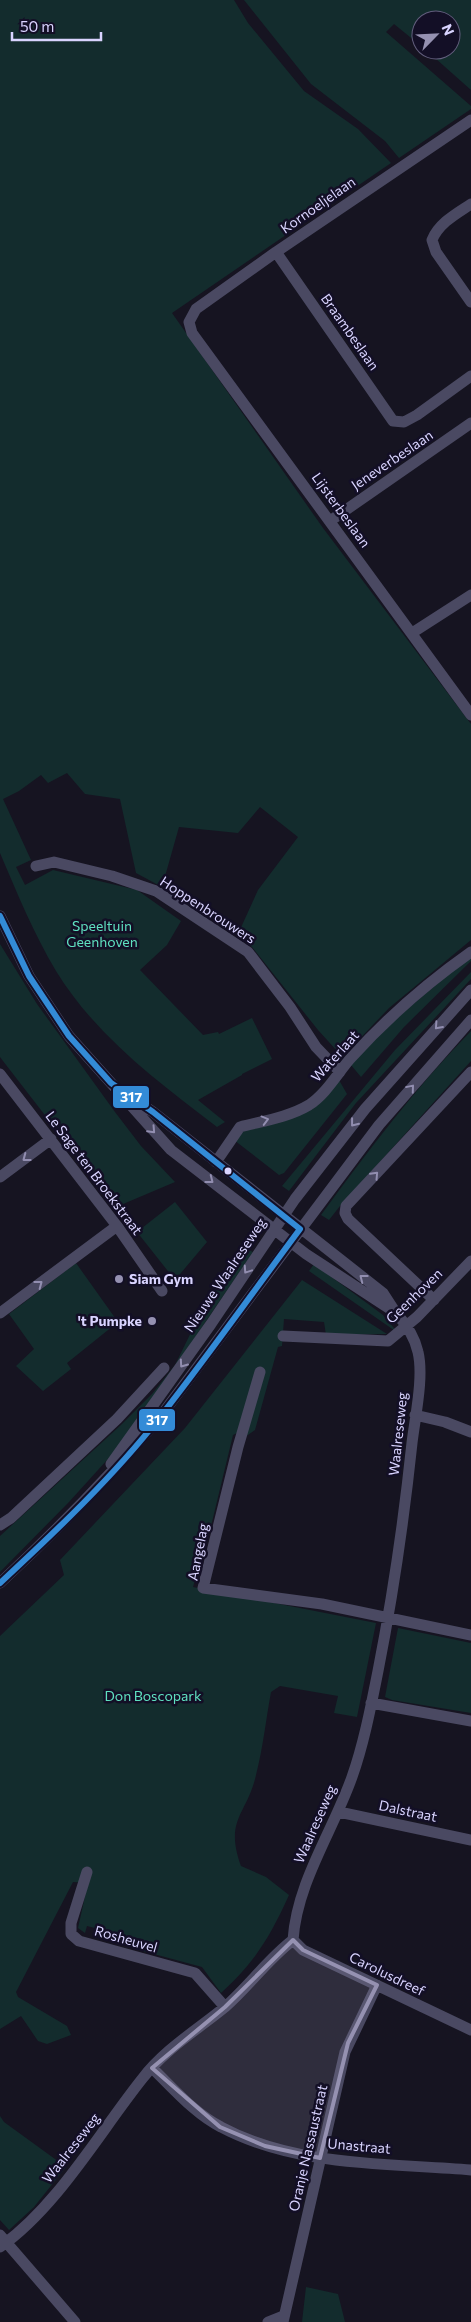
<svg xmlns="http://www.w3.org/2000/svg" width="471" height="2322" viewBox="0 0 471 2322" font-family="Commissioner,sans-serif">
	<style>
		.green { fill: #132c2d }
		.lines { fill: none; stroke-linecap: round; stroke-linejoin: round }
		.minor { stroke: #4a4962; stroke-width: 11 }
		.bus-1-casing { stroke: #130f26; stroke-width: 10 }
		.bus-1 { stroke: #338bd7; stroke-width: 6 }
		.oneway { stroke: #928eb0 }
		.marked { fill: #9591b1; fill-opacity: 0.2; stroke: #9591b1; stroke-width: 4; stroke-linejoin: round }
		.bus-dot { fill: #d9d4ff; stroke: #130f26; stroke-width: 2 }
		.poi-dot { fill: #9591b1; stroke: #130f26; stroke-width: 2 }
		.labels { text-anchor: middle; stroke-width: 5; stroke-linejoin: round; paint-order: stroke }
		.street-label { font-size: 14px; fill: #d9d4ff; stroke: #130f26 }
		.park-label { font-size: 14px; fill: #5fe0c0; stroke: #130f26 }
		.poi-label { font-size: 14px; font-weight: bold; fill: #d9d4ff; stroke: #130f26; text-anchor: start }
		.line-badge { stroke: #130f26; stroke-width: 2 }
		.badge-label { font-size: 14px; text-anchor: middle; font-weight: bold; fill: #fff }
	</style>
	<rect width="100%" height="100%" fill="#161421"/>
	<path class="green" d="M0,0H234L248,23L304,91L358,129L391,163L172,313L323,528L471,724V940L389,1008L350,1049L338,1052L318,1030L252,947L238,934L258,890L298,837L260,807L238,833L179,827L162,887L136,873L120,799L85,794L67,773L48,783L41,775L19,791L3,799L31,860L16,867L25,885L53,870L137,890L181,921L167,945L140,970L203,1035L218,1032L219,1034L252,1018L272,1059L242,1074V1075L198,1100L225,1122L217,1127C157,1081 96,1036 56,971C34,934 17,893 0,853Z
		M244,0H471V90L426,50H451V20H421V46L394,24L386,32L471,106V109L399,158L385,141L311,84Z
		M0,944L37,1004L115,1112L141,1146L175,1182L116,1207L3,1061L0,1057Z
		M471,955V961L404,1027L361,1077L351,1065L377,1035Z
		M471,972V979L356,1103L289,1191L282,1186L395,1050Z
		M471,1031V1061L340,1206L329,1220L321,1215C368,1151 415,1088 471,1031Z
		M339,1080L347,1094L284,1173L279,1175L234,1140L243,1129L274,1122Z
		M175,1202L207,1242L175,1280L137,1232Z
		M242,1247L253,1252L126,1439L69,1502L0,1572V1536L122,1424L152,1394L175,1365L206,1302Z
		M76,1263L118,1322L67,1363L71,1369L43,1391L16,1366L34,1349L9,1314Z
		M314,1264L383,1315L398,1333L309,1271Z
		M302,1280L387,1334L326,1335L324,1322L284,1319L282,1346L278,1347L255,1430L245,1437L237,1433L233,1435L212,1522L193,1587L376,1623L357,1717L334,1713L338,1696L280,1686L271,1692C266,1719 263,1748 256,1775C247,1815 224,1819 241,1866L266,1877L289,1895C270,1937 255,1962 221,1993L202,1967L139,1950L141,1940L87,1926L85,1933L78,1928L88,1883L73,1882L16,1992L18,1997L67,2026L71,2035L47,2044L38,2041L21,2016L0,2029V1636L64,1575L60,1560L185,1428Z
		M398,1628L471,1643V1713L392,1700L385,1697Z
		M0,2116L4,2122L66,2167L34,2207L9,2230L0,2220Z
		M306,2287L338,2294L345,2322H302Z"/>
	<g class="lines">
		<path class="minor" d="M471,120L276,252L196,309L189,322L192,333L471,715
			M471,204C456,214 439,223 432,240L436,252L471,302
			M276,252L393,421L404,422L417,415L471,376
			M330,521L471,423
			M412,633L471,595
			M36,866L54,862L112,876L156,891L248,952L290,1007L316,1047L340,1072
			M0,916L29,976L69,1036L171,1150L306,1254L396,1313C406,1324 415,1338 418,1352C424,1377 415,1417 412,1443C404,1519 393,1595 378,1671C371,1706 364,1743 352,1777C333,1831 297,1882 293,1940C268,1959 249,1986 225,2007C197,2030 165,2049 142,2079C99,2133 57,2207 0,2247
			M0,1074L117,1226L162,1291
			M125,1093L153,1112L383,1293L394,1310
			M216,1162L240,1127C263,1121 289,1117 309,1105C326,1094 337,1074 350,1059C386,1019 427,983 471,952
			M0,1177L51,1139
			M434,1300L348,1219L345,1213L346,1206L471,1072
			M0,1313L117,1226
			M283,1336L388,1341L417,1317L471,1261
			M260,1372L238,1447L203,1588L322,1604L471,1635
			M415,1415L445,1422L471,1432
			M111,1464L211,1324L295,1199L365,1109L471,990
			M0,1525L11,1518L117,1419L164,1368
			M0,1583C56,1531 111,1475 160,1417L379,1125L471,1020
			M371,1703L471,1721
			M339,1812L471,1840
			M87,1872L71,1923V1934L79,1941L195,1973L225,2007
			M293,1940L303,1950L471,2030
			M152,2068C173,2088 195,2114 221,2127C296,2167 388,2163 471,2170
			M0,2235L75,2322
			M268,2322L283,2316
			M283,2322L345,2052L377,1985"/>
		<defs>
			<path id="bus-1" d="M0,916L29,976L69,1036L111,1083L153,1112L300,1229C253,1292 208,1356 160,1417C113,1477 56,1531 0,1583"/>
		</defs>
		<use href="#bus-1" class="bus-1-casing"/>
		<use href="#bus-1" class="bus-1"/>
	</g>
	<defs><path id="oneway-chevron" d="M-2-3.5L2.5 0L-2 3.5" fill="none" stroke-width="1.6" stroke-linecap="round" stroke-linejoin="round" transform="scale(1.25)"/></defs>
	<g class="oneway">
		<use href="#oneway-chevron" transform="translate(438 1026) rotate(132)"/>
		<use href="#oneway-chevron" transform="translate(411 1088) rotate(-50)"/>
		<use href="#oneway-chevron" transform="translate(265 1120) rotate(-15)"/>
		<use href="#oneway-chevron" transform="translate(354 1123) rotate(128)"/>
		<use href="#oneway-chevron" transform="translate(152 1130) rotate(47)"/>
		<use href="#oneway-chevron" transform="translate(26 1158) rotate(143)"/>
		<use href="#oneway-chevron" transform="translate(375 1175) rotate(-47)"/>
		<use href="#oneway-chevron" transform="translate(210 1180) rotate(38)"/>
		<use href="#oneway-chevron" transform="translate(247 1270) rotate(124)"/>
		<use href="#oneway-chevron" transform="translate(363 1278) rotate(-142)"/>
		<use href="#oneway-chevron" transform="translate(39 1284) rotate(-37)"/>
		<use href="#oneway-chevron" transform="translate(183 1364) rotate(125)"/>
	</g>
	<path class="marked" d="M293,1940L303,1950L377,1985L348,2043L320,2158L265,2146L220,2127L152,2068L225,2007Z"/>
	<circle class="bus-dot" cx="228" cy="1171" r="4.5"/>
	<g class="poi-dot">
		<circle cx="119" cy="1279" r="5"/>
		<circle cx="152" cy="1321" r="5"/>
	</g>
	<g class="labels">
		<g class="street-label">
			<text transform="translate(318 205) rotate(-35)" y="5">Kornoeljelaan</text>
			<text transform="translate(350 332) rotate(55)" y="5">Braambeslaan</text>
			<text transform="translate(392 460) rotate(-34)" y="5">Jeneverbeslaan</text>
			<text transform="translate(341 510) rotate(54)" y="5">Lijsterbeslaan</text>
			<text transform="translate(208 910) rotate(33)" y="5">Hoppenbrouwers</text>
			<text transform="translate(335 1056) rotate(-48)" y="5">Waterlaat</text>
			<text transform="translate(94 1173) rotate(53)" y="5">Le Sage ten Broekstraat</text>
			<text transform="translate(225 1275) rotate(-56)" y="5">Nieuwe Waalreseweg</text>
			<text transform="translate(414 1296) rotate(-44)" y="5">Geenhoven</text>
			<text transform="translate(398 1434) rotate(-84)" y="5">Waalreseweg</text>
			<text transform="translate(198 1552) rotate(-79)" y="5">Aangelag</text>
			<text transform="translate(408 1811) rotate(12)" y="5">Dalstraat</text>
			<text transform="translate(315 1824) rotate(-66)" y="5">Waalreseweg</text>
			<text transform="translate(126 1939) rotate(16)" y="5">Rosheuvel</text>
			<text transform="translate(387 1974) rotate(26)" y="5">Carolusdreef</text>
			<text transform="translate(359 2146) rotate(5)" y="5">Unastraat</text>
			<text transform="translate(71 2148) rotate(-52)" y="5">Waalreseweg</text>
			<text transform="translate(308 2148) rotate(-77)" y="5">Oranje Nassaustraat</text>
		</g>
		<g class="park-label">
			<text x="102" y="931">Speeltuin<tspan x="102" dy="16">Geenhoven</tspan></text>
			<text x="153" y="1701">Don Boscopark</text>
		</g>
		<g class="poi-label">
			<text x="129" y="1284">Siam Gym</text>
			<text x="142" y="1326" text-anchor="end">'t Pumpke</text>
		</g>
	</g>
	<g class="line-badge">
		<rect x="112" y="1085" width="38" height="24" rx="5" fill="#338bd7"/>
		<rect x="138" y="1408" width="38" height="24" rx="5" fill="#338bd7"/>
	</g>
	<g class="badge-label">
		<text x="131" y="1102">317</text>
		<text x="157" y="1425">317</text>
	</g>
	<g transform="translate(436 35) rotate(66)"><circle r="24" fill="#130f26" stroke="#625e7d"/>
	<path d="M0-4L9 19L0 12L-9 19Z" fill="#9591b1"/>
	<text y="-8" font-size="14" font-weight="bold" text-anchor="middle" fill="#d9d4ff">N</text>
	</g>
	<path d="M12 32v8h89v-8" fill="none" stroke="#d9d4ff" stroke-width="2.5"/>
	<text x="20" y="32" font-size="15" fill="#d9d4ff" stroke="#130f26" stroke-width="4" paint-order="stroke">50 m</text>
</svg>
